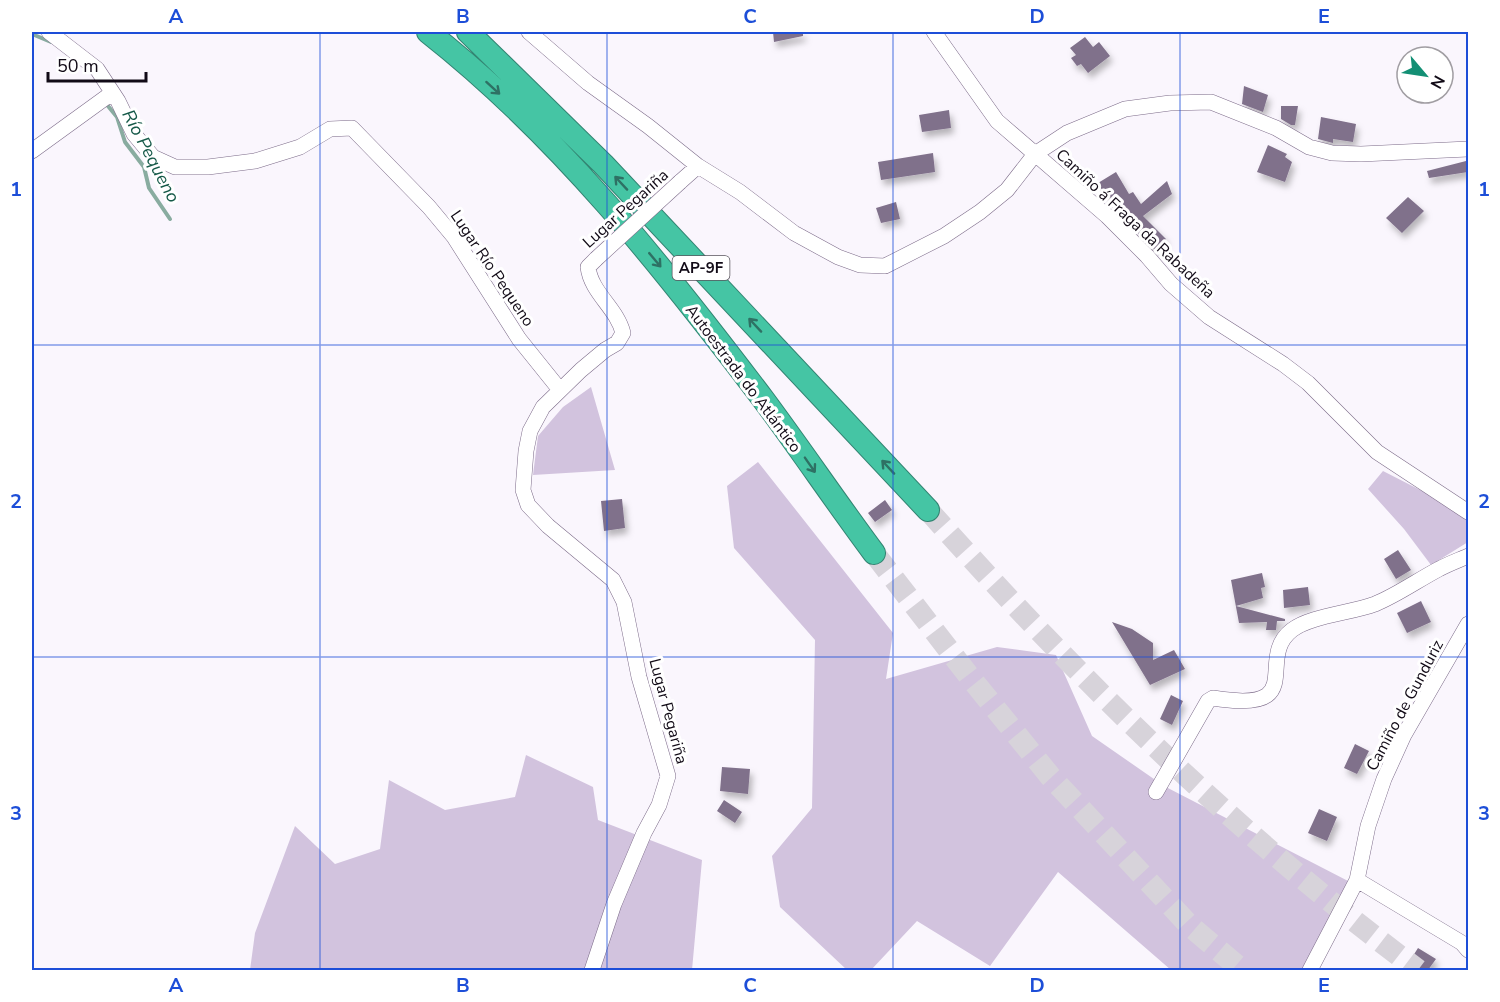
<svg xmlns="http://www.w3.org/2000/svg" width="1500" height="1002" viewBox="0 0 1500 1002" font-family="'Nunito Sans',sans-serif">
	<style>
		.green { fill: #d2c3de }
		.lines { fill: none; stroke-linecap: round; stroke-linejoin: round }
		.stream { stroke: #89aca0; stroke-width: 4 }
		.building { fill: #80718b; filter: url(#shadow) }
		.highway-tunnel { stroke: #d7d3da; stroke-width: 22; stroke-dasharray: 22 11; stroke-linecap: butt }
		.minor-casing { stroke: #7c6b89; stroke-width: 16 }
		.highway-casing { stroke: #338472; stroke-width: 24 }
		.minor { stroke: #fff; stroke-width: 15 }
		.highway { stroke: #45c5a4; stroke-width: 22 }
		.minor-bridge-casing { stroke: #7c6b89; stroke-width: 16; stroke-linecap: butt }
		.minor-bridge { stroke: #fff; stroke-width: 15 }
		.oneway { stroke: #2e7164 }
		.grid { fill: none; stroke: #1d4ed8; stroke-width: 1.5; stroke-opacity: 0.55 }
		.labels { text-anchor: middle; stroke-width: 6; stroke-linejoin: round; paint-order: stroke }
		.shield { fill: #fff; stroke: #58545c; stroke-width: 1.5 }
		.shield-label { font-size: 15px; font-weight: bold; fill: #110a16 }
		.street-label { font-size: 16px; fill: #110a16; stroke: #fff }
		.water-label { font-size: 18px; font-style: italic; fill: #155948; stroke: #fff }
		.neatline { fill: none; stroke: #1d4ed8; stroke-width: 2 }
		.grid-label { font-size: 20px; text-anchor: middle; font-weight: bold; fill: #1d4ed8 }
	</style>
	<defs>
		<filter id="shadow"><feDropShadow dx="3" dy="5.5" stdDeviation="3" flood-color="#0004"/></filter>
	</defs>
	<rect width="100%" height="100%" fill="#faf6fd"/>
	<path class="green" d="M591,387L615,470L533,475L538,436L563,407Z
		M758,462L893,633L886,679L997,647L1056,655L1092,736L1164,786L1350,882L1305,970H1171L1058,872L990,966L917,921L871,970H847L780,907L772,856L812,808L815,640L734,548L727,486Z
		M1383,471L1428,494L1468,520V542L1431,565L1404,529L1368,489Z
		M526,755L593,787L598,820L702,860L692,970H250L255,933L295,826L335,864L380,849L389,780L445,810L515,797Z"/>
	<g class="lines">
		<path class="stream" d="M32,34L51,42
			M108,106L117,117L125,142L144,167L149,188L170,219"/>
	</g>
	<path class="building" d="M773,32H803V36L774,42Z
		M1085,37L1093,47L1099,42L1110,56L1088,73L1081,64L1077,66L1071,58L1076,55L1070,48Z
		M1244,86L1268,95L1263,112L1242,104Z
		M1281,106H1298L1295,125H1291L1281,119Z
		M949,110L951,128L922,132L919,115Z
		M1321,117L1356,124L1353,142L1333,139V143L1318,139Z
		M1268,145L1287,154L1285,157L1292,162L1285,182L1257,172Z
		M933,153L935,172L881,180L878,162Z
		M1466,161L1468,172L1429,178L1427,171Z
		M1116,172L1129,194L1133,192L1141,204L1167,181L1172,194L1143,216L1166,239L1155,250L1137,232L1139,230L1125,207L1116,212L1109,194L1106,197L1098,183Z
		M1408,197L1424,211L1402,233L1386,218Z
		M896,202L900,219L881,223L876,208Z
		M622,499L625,528L604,531L601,501Z
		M885,500L892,510L875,522L868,513Z
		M1398,550L1411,570L1396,579L1384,559Z
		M1262,573L1265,587L1261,588L1263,598L1236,606L1285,619V621H1277L1276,630H1266L1267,622L1239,623L1231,580Z
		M1308,587L1310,605L1284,608L1283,590Z
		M1421,601L1431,622L1407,633L1397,613Z
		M1112,622L1132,629L1153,643V660L1174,650L1185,669L1150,685Z
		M1171,695L1183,701L1172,725L1160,719Z
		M1355,744L1369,751L1357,774L1344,768Z
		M722,767L750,769L748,794L720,791Z
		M724,800L742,812L735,823L717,811Z
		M1319,809L1337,817L1327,841L1308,833Z
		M1418,948L1436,959L1428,970H1404Z"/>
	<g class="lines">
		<path class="highway-tunnel" d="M928,510C1077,678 1238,835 1418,970
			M874,553L969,676L1050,776L1190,926L1242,970"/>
		<defs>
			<path id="minor" d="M49,32L97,69L118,101L134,134L153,157L175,167H208L255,161L300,147L330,129L352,128L429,207L454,237L519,339L560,390
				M529,32L588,83L648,126L698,166
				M934,32L997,121L1107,216L1147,256L1171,284L1209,317L1283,364L1308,383L1377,452L1468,512
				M32,151L112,93
				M680,182L698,166L740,192L794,233L838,257L860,265L885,266L944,236L980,212L1007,190L1035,154L1067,133L1125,109L1170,103L1211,102L1276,128L1309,147L1332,153L1361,154L1468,149
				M1156,792L1208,701L1213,698C1311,714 1254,659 1292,630C1310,616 1351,613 1375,604C1397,595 1418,580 1439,569C1448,564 1459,560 1468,556
				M1357,880L1462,943L1468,950
				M592,970L614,904L644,833L659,805L668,776L639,677L624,602L613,580L548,526L528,505L523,490L526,451L530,431L543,407L581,370L605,350L617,343L623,333C617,308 591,293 588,267L596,259
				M1310,970L1357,880L1368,826L1384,779L1404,735L1468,624"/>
			<path id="highway" d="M428,32C559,135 663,267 763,399C801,450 836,502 874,553
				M468,32L603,164L928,510"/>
		</defs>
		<use href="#minor" class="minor-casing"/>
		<use href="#highway" class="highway-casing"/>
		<use href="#minor" class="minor"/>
		<use href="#highway" class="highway"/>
		<defs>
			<path id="minor-bridge" d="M596,259L680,182"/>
		</defs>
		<use href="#minor-bridge" class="minor-bridge-casing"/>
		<use href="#minor-bridge" class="minor-bridge"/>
	</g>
	<defs><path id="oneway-shaft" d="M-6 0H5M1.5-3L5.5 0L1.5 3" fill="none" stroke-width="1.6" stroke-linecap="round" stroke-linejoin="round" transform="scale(1.5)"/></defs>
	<g class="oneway">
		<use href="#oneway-shaft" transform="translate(493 88) rotate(42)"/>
		<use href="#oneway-shaft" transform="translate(621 183) rotate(-133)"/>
		<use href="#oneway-shaft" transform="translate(655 260) rotate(50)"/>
		<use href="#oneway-shaft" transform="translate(755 325) rotate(-133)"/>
		<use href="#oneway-shaft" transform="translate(810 465) rotate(55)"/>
		<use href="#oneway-shaft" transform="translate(888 467) rotate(-133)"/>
	</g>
	<path class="grid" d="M320,32V970M607,32V970M893,32V970M1180,32V970M32,345H1468M32,657H1468"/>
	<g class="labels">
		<rect class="shield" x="672.5" y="256" width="57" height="24" rx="4.5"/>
		<g class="shield-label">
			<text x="701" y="273">AP-9F</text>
		</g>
		<g class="street-label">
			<text transform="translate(625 208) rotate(-42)" y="6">Lugar Pegariña</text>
			<text transform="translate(1136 223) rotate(43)" y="6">Camiño á Fraga da Rabadeña</text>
			<text transform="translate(493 268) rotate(56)" y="6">Lugar Río Pequeno</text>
			<text transform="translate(744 378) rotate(53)" y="6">Autoestrada do Atlántico</text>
			<text transform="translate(1404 705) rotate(-62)" y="6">Camiño de Gunduriz</text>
			<text transform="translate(669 711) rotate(75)" y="6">Lugar Pegariña</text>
		</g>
		<g class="water-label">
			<text transform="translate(151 156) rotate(62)" y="6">Río Pequeno</text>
		</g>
	</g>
	<rect width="1500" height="1002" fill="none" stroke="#ffffff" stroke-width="66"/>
	<g transform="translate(1425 75) rotate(119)"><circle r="28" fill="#ffffff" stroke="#a09da2" stroke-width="1.5"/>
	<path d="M0-4.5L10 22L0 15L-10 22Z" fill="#138f74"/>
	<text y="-9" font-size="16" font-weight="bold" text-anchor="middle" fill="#110a16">N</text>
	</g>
	<path d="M48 72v9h98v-9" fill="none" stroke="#110a16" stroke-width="3"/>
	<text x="57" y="72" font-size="18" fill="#110a16" stroke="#ffffff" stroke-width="4.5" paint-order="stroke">50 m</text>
	<rect x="33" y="33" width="1434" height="936" class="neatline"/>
	<g class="grid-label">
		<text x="176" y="23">A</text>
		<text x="463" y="23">B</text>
		<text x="750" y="23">C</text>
		<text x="1037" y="23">D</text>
		<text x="1324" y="23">E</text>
		<text x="16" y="196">1</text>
		<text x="1484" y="196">1</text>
		<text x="16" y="508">2</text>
		<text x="1484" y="508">2</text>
		<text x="16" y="820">3</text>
		<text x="1484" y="820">3</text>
		<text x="176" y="992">A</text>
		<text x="463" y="992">B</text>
		<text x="750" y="992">C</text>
		<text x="1037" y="992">D</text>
		<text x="1324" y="992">E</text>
	</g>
</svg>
